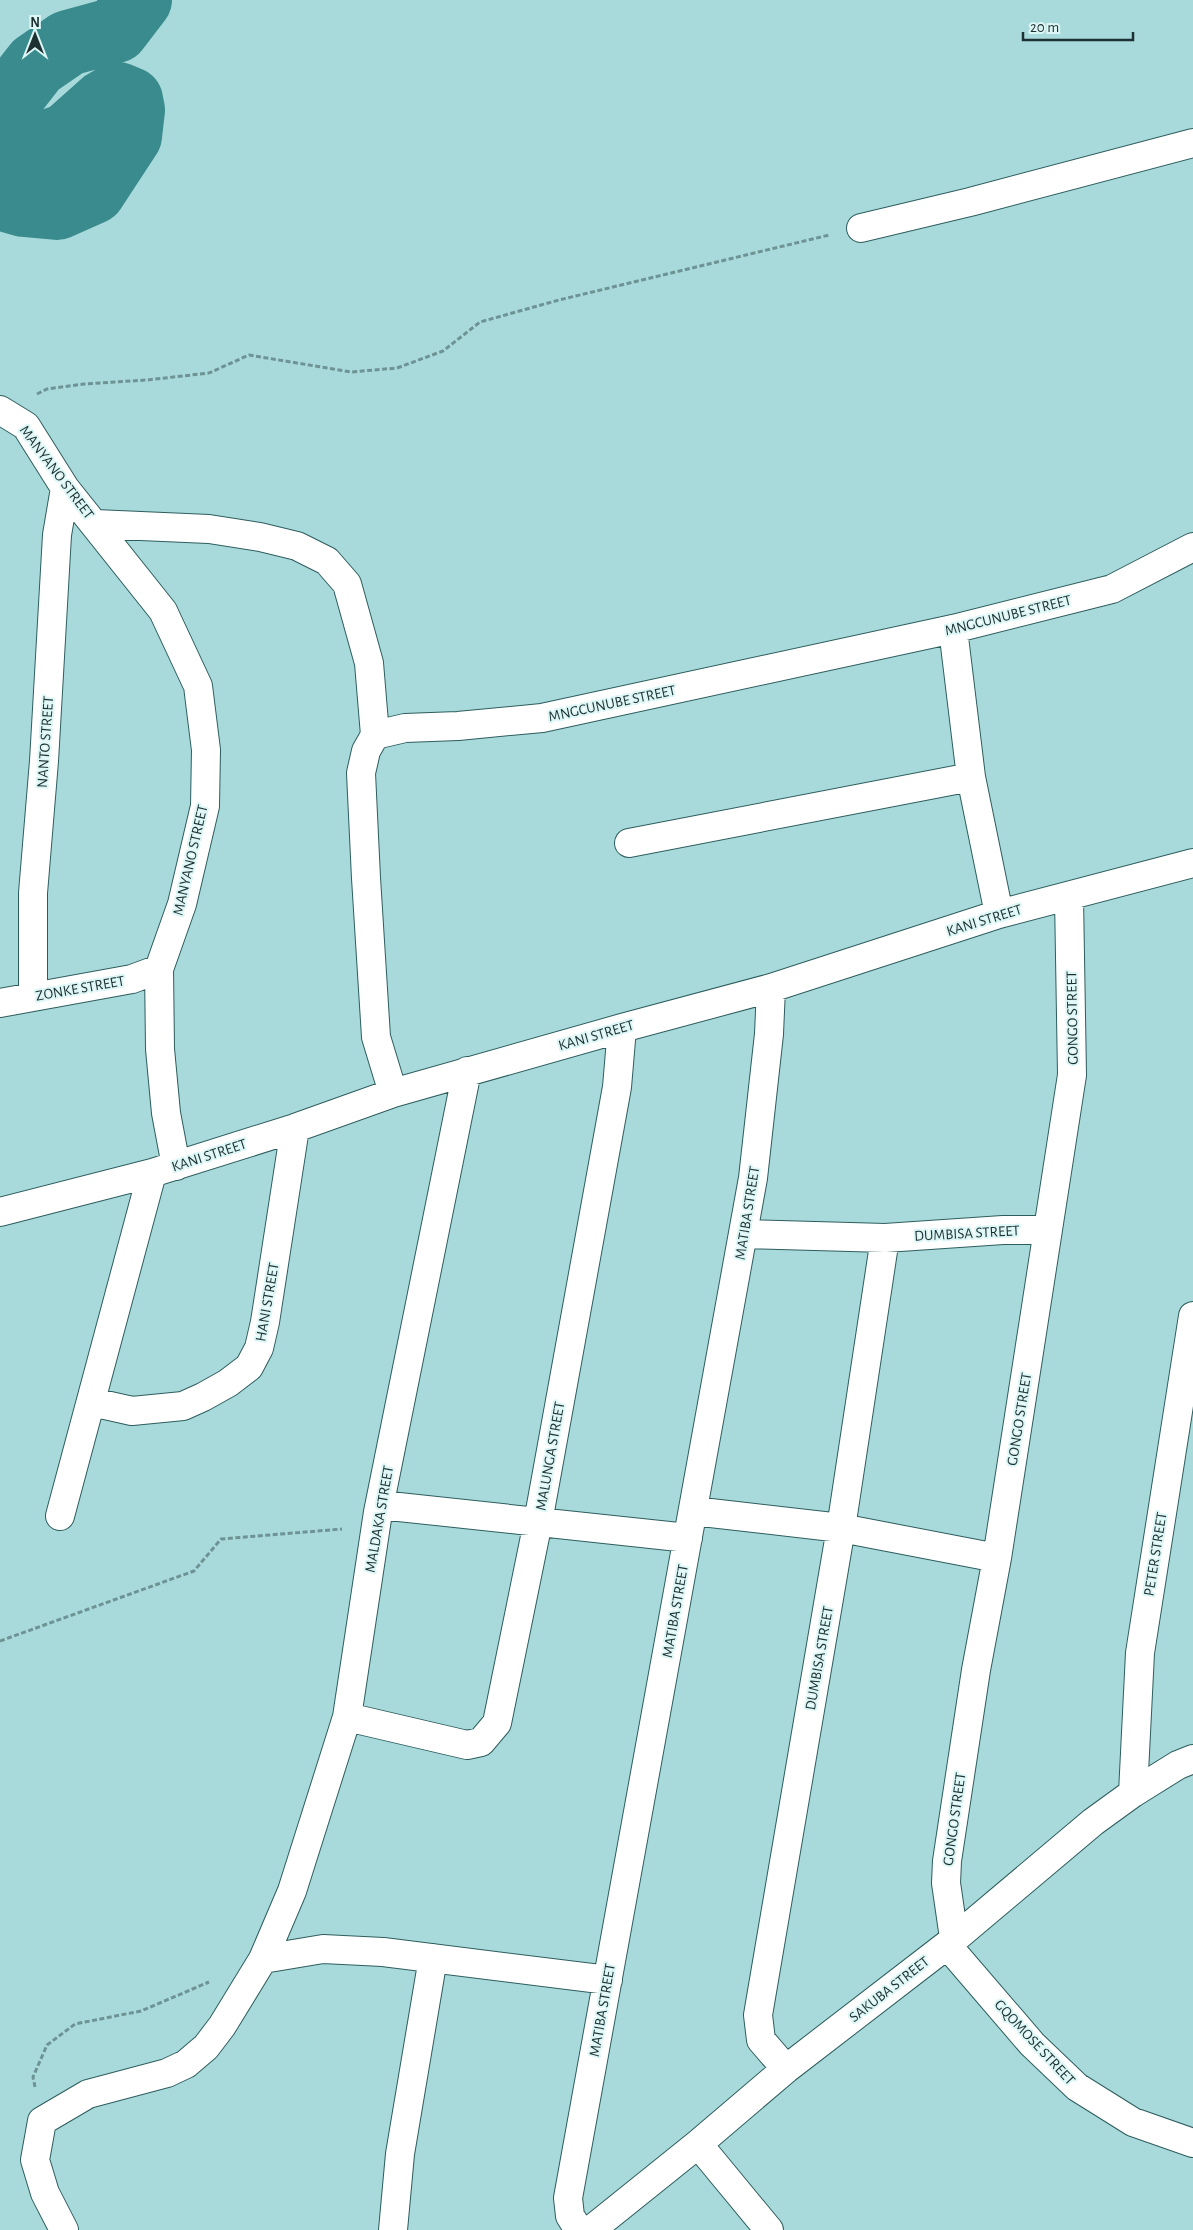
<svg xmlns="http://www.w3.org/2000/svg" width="1193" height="2230" viewBox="0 0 1193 2230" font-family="'Alegreya Sans',sans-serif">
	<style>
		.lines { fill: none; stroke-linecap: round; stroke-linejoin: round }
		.river { stroke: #398b8d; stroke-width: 66 }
		.minor-casing { stroke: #2e5d5e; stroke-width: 30 }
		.path { stroke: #6e9394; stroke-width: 3; stroke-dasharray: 5 2.5; stroke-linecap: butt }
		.minor { stroke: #fff; stroke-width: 28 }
		.labels { text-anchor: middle; stroke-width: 4; stroke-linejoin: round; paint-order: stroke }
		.street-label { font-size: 15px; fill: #1e3132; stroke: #ddf6f6 }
	</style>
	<rect width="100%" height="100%" fill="#a9dadb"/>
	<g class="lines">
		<path class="river" d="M0,117L4,106L36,65L68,43L116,30L139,0
			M0,141L7,149H29L67,136L104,103L118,95L130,100L132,110L129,136L93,191L57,207L24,204L0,197"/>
		<defs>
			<path id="minor" d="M861,228L970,202L1193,143
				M0,410L26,426L65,488L163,611L198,686L206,750L205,806L182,904L159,969L160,1049L166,1113L176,1166
				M95,524L209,529L260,537L297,546L327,561L347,584L369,663L375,735
				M953,629L971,777L999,914
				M629,843L971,777
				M33,997V893L44,761L57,535L65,488
				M0,1003L132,979L159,969
				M393,1093L376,1037L366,878L361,773L366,751L375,735L405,728L458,726L542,718L953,629L1112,589L1193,547
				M0,1212L152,1173L295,1128L393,1093L622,1028L771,988L999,914L1193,863
				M744,1234L885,1238L1003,1230H1048
				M92,1402L132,1411L183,1406L203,1397L228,1383L249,1367L259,1348L265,1322L295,1128
				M380,1505L688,1538
				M693,1511L841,1528L997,1558
				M60,1516L152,1173
				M347,1717L467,1745L481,1742L497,1723L538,1522L617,1087L622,1028
				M1133,1793L1140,1653L1193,1316
				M954,1938L946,1883L947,1861L976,1670L997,1558L1072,1075L1069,897
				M947,1945L1032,2044L1077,2087L1133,2122L1193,2143
				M263,1959L323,1949L383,1952L608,1980
				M786,2069L761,2040L758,2015L841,1528L885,1238
				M698,2144L769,2230
				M64,2230L45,2193L35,2160L42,2121L88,2094L167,2073L186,2064L206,2047L222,2026L263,1959L292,1891L347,1717L378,1512L467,1071
				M393,2230L400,2154L433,1958
				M579,2230L570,2216L568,2198L753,1178L769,1034L771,988
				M591,2230L698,2144L786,2069L947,1945L1093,1822L1133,1793L1178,1765L1193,1759"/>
		</defs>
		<use href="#minor" class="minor-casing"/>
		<path class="path" d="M37,394L47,389L84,384L147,380L209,373L249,355L351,372L397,368L443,351L480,322L559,300L829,235
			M0,1641L194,1571L221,1539L342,1529
			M35,2087L33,2077L47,2045L75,2024L141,2011L209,1982"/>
		<use href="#minor" class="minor"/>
	</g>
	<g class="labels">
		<g class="street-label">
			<text transform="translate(57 472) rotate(53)" y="5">MANYANO STREET</text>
			<text transform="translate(1008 615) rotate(-14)" y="5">MNGCUNUBE STREET</text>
			<text transform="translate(612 703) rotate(-12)" y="5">MNGCUNUBE STREET</text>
			<text transform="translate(45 742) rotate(-86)" y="5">NANTO STREET</text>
			<text transform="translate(190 860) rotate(-77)" y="5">MANYANO STREET</text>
			<text transform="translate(984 920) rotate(-17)" y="5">KANI STREET</text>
			<text transform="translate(80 988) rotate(-10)" y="5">ZONKE STREET</text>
			<text transform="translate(1072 1018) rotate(-91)" y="5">GONGO STREET</text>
			<text transform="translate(596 1035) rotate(-16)" y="5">KANI STREET</text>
			<text transform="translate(209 1155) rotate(-18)" y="5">KANI STREET</text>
			<text transform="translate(747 1213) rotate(-81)" y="5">MATIBA STREET</text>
			<text transform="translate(967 1233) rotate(-3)" y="5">DUMBISA STREET</text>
			<text transform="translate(267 1302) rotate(-80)" y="5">HANI STREET</text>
			<text transform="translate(1019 1419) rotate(-81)" y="5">GONGO STREET</text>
			<text transform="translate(550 1456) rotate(-80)" y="5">MALUNGA STREET</text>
			<text transform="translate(379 1519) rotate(-80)" y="5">MALDAKA STREET</text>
			<text transform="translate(1155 1554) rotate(-81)" y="5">PETER STREET</text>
			<text transform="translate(675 1611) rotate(-80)" y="5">MATIBA STREET</text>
			<text transform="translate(819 1658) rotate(-80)" y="5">DUMBISA STREET</text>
			<text transform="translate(954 1819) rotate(-82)" y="5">GONGO STREET</text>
			<text transform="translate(889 1989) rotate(-38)" y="5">SAKUBA STREET</text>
			<text transform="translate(602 2010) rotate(-80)" y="5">MATIBA STREET</text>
			<text transform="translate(1035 2042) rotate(47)" y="5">GQOMOSE STREET</text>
		</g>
	</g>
	<g transform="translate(35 35)" stroke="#ddf6f6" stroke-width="4" paint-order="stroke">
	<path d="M0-4L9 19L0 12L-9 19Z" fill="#1e3132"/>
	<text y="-8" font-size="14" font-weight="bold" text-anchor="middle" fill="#1e3132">N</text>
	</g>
	<path d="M1023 32v8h110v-8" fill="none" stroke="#1e3132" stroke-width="2.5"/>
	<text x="1030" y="32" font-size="15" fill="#1e3132" stroke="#ddf6f6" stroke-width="4" paint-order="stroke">20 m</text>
</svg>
